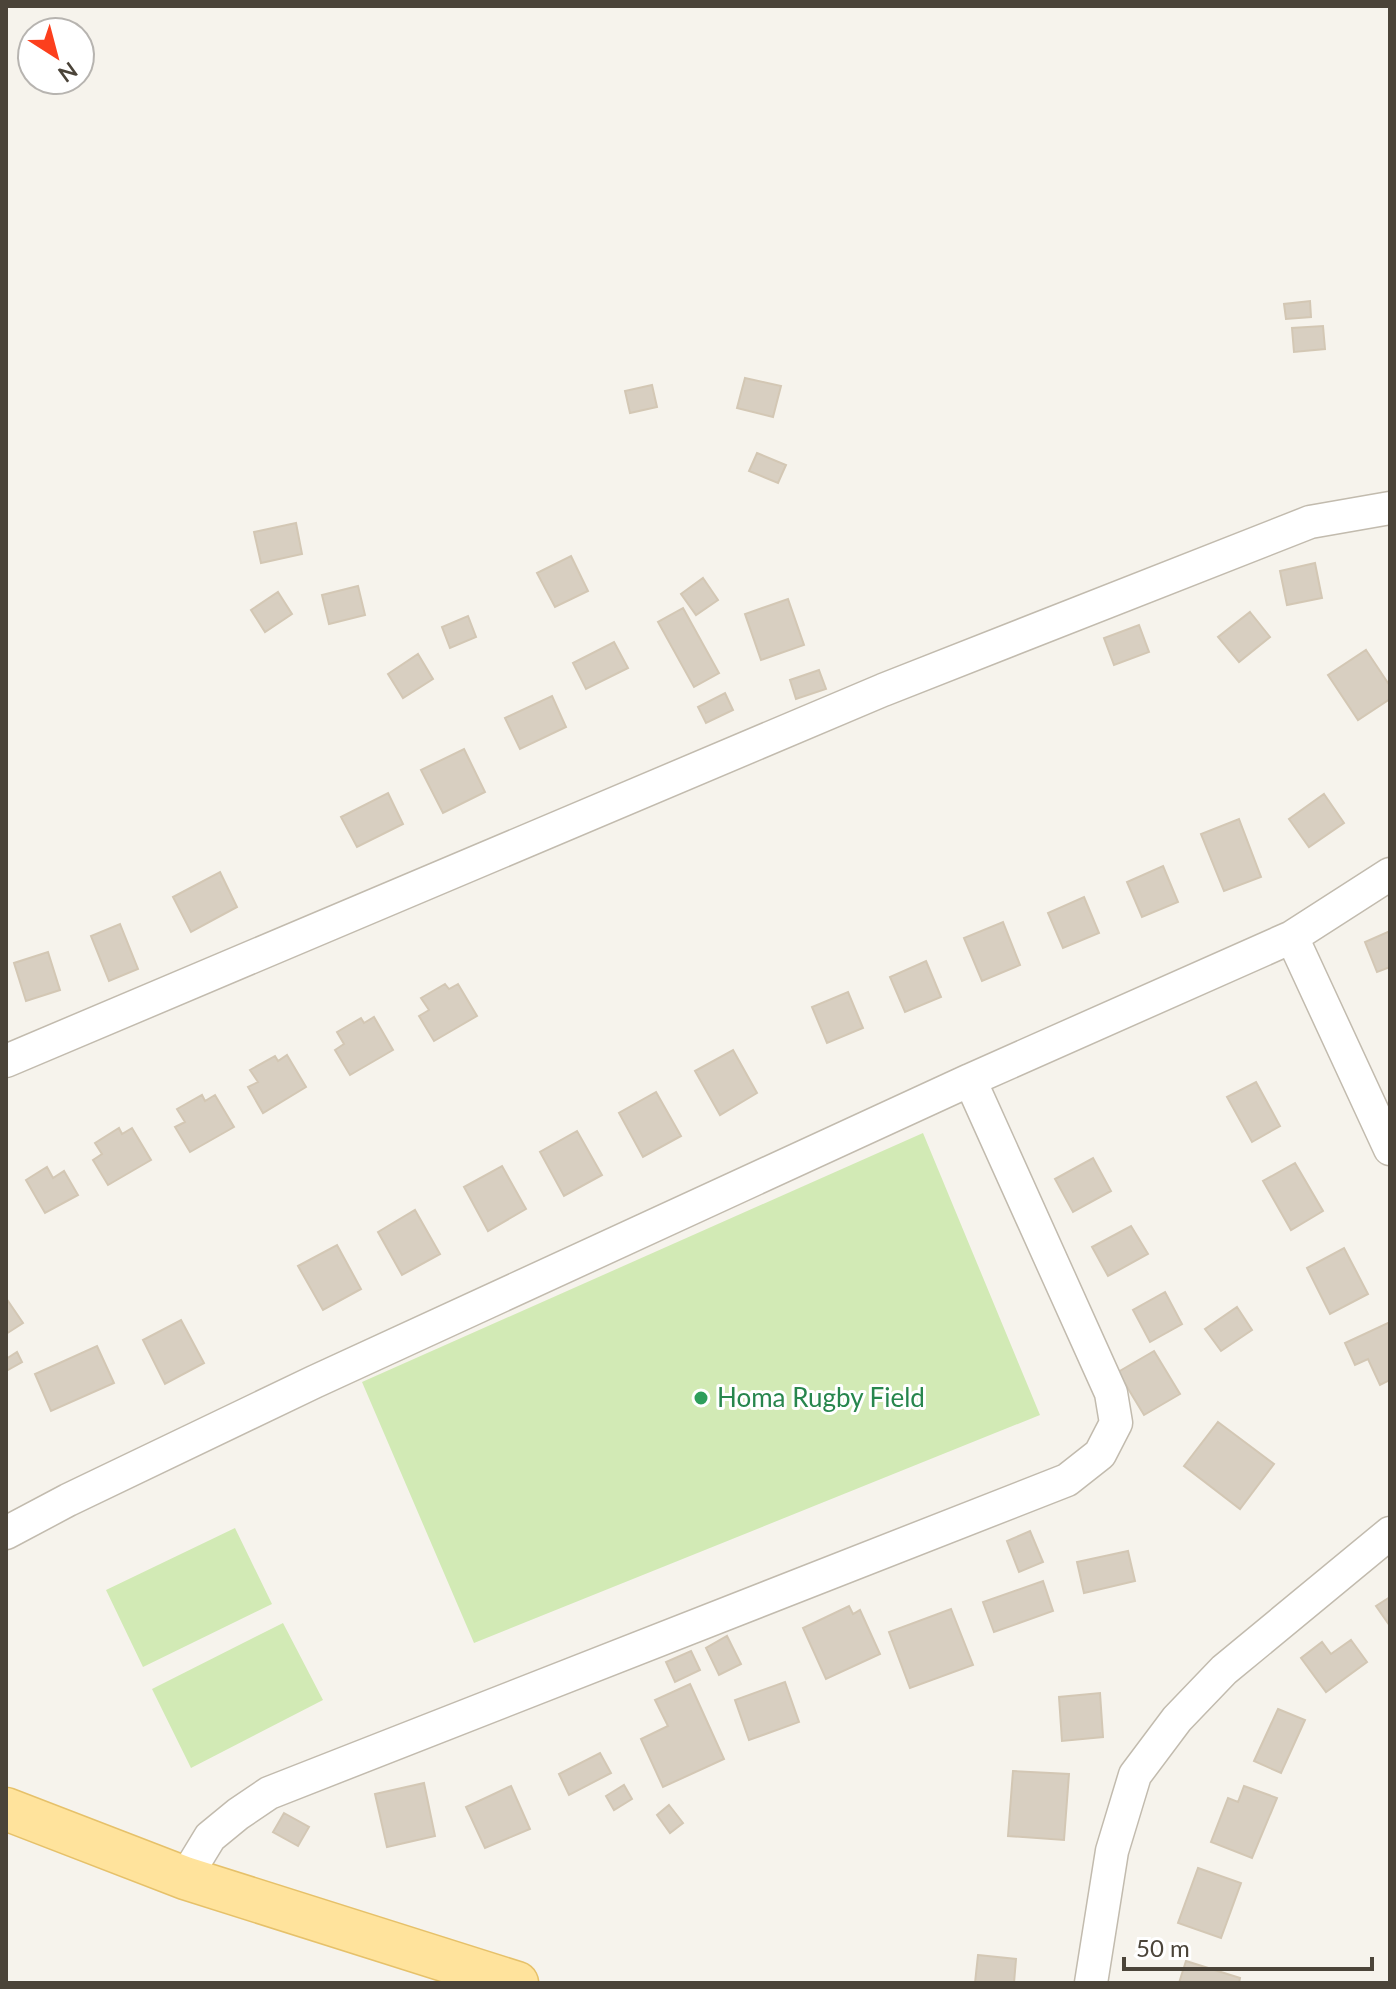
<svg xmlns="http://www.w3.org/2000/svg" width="1396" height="1989" viewBox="0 0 1396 1989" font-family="Lato,sans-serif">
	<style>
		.pitch { fill: #d2eab5 }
		.building { fill: #d8cfc1; stroke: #d3c7b4; stroke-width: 2 }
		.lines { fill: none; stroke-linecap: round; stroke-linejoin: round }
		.minor-casing { stroke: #c2bbae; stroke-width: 35 }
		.major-casing { stroke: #e6c16a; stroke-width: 45 }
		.minor { stroke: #fff; stroke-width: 32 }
		.major { stroke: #ffe39c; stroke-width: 42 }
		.leisure-dot { fill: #2e9e5b; stroke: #fff; stroke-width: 3 }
		.labels { text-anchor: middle; stroke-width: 6; stroke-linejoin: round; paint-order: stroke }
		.leisure-label { font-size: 26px; fill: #27864d; stroke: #fff; text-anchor: start }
	</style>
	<rect width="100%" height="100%" fill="#f6f3ec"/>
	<path class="pitch" d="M923,1133L1040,1415L474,1643L362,1382Z
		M235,1528L272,1604L143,1667L106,1590Z
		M283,1623L323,1700L191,1768L152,1689Z"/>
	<path class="building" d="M1310,301L1311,317L1286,319L1284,304Z
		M1323,326L1325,349L1294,352L1292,328Z
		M745,378L781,386L773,417L737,408Z
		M652,385L657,407L630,413L625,391Z
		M757,453L786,465L778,483L749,471Z
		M296,523L302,554L261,563L254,532Z
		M571,556L588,591L555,607L537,573Z
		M1315,563L1322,598L1287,605L1280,571Z
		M703,578L718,600L696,615L681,594Z
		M358,586L365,615L329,624L322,595Z
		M278,592L292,614L265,632L251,610Z
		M788,599L804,645L761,660L745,614Z
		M683,608L719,673L694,687L658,622Z
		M1250,612L1270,637L1239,662L1218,637Z
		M468,616L476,637L450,648L442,627Z
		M1139,625L1149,652L1114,665L1104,638Z
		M614,642L628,668L586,689L573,663Z
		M1366,650L1390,686V699L1358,720L1328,675Z
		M418,654L433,679L403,698L388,674Z
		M819,670L826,689L796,699L790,680Z
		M725,693L733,710L706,723L698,707Z
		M552,696L566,727L520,749L505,718Z
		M464,749L485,792L443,813L421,770Z
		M388,793L403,824L357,847L341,817Z
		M1324,794L1344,823L1309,847L1289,819Z
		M1239,819L1261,877L1224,891L1201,834Z
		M1163,866L1178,902L1142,917L1127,882Z
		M220,872L237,907L191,932L173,897Z
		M1084,897L1099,933L1063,948L1048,913Z
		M1003,922L1020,965L982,981L964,938Z
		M120,924L138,969L109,981L91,936Z
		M1390,931V967L1377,972L1365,942Z
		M48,952L60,990L26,1001L14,963Z
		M926,961L941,997L905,1012L890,977Z
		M445,984L449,989L458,984L477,1016L434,1041L419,1016L429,1010L421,998Z
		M848,992L863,1028L827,1043L812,1007Z
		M374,1017L393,1050L350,1075L335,1050L344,1044L337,1032L361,1018L364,1023Z
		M733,1050L757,1093L720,1115L695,1071Z
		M287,1055L306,1087L263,1113L248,1087L258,1082L250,1070L275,1056L278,1061Z
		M1256,1082L1280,1126L1252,1142L1227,1097Z
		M656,1092L681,1136L643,1157L619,1113Z
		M202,1095L205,1101L215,1095L234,1127L190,1152L175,1127L185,1122L177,1109Z
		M119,1128L122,1134L132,1128L151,1160L108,1185L93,1160L102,1154L95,1143Z
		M577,1131L602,1175L564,1196L540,1152Z
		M1093,1158L1111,1191L1073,1212L1055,1179Z
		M1295,1163L1323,1211L1291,1230L1263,1181Z
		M502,1166L526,1209L488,1231L464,1187Z
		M47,1167L53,1178L64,1171L78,1195L45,1213L26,1180Z
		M415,1210L440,1254L402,1275L378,1232Z
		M1131,1226L1148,1254L1108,1276L1092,1247Z
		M337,1245L361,1289L323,1310L298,1266Z
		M1344,1248L1368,1294L1330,1314L1307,1268Z
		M1165,1292L1182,1324L1150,1342L1133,1310Z
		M6,1298L23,1323L6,1334Z
		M1237,1307L1252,1330L1221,1351L1205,1329Z
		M181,1320L204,1363L165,1384L143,1340Z
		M1390,1322V1380L1380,1385L1368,1359L1355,1365L1345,1343Z
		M97,1346L114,1383L51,1411L35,1374Z
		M1154,1351L1180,1394L1144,1415L1118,1372Z
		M17,1352L22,1362L6,1371V1359Z
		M1218,1422L1274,1464L1240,1509L1184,1466Z
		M1030,1531L1043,1562L1019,1572L1007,1541Z
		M1128,1551L1135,1581L1084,1593L1077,1562Z
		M1043,1581L1053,1611L994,1632L983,1602Z
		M1390,1597V1626L1376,1606Z
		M849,1606L853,1614L860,1610L880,1654L826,1679L803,1628Z
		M951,1609L973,1665L910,1688L889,1632Z
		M727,1636L741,1664L719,1675L706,1648Z
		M1351,1640L1367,1662L1326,1692L1301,1658L1322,1642L1331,1654Z
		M691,1651L700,1670L675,1682L666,1662Z
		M785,1682L799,1722L749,1740L735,1700Z
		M690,1684L724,1759L663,1787L641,1739L668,1726L655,1700Z
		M1100,1693L1103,1737L1062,1741L1059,1697Z
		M1278,1709L1305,1720L1281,1773L1254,1761Z
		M600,1753L611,1773L569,1795L559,1774Z
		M1013,1771L1069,1774L1064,1840L1008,1836Z
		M424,1783L435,1836L387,1847L375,1794Z
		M624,1785L632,1799L614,1810L606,1796Z
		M511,1786L530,1829L485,1848L466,1807Z
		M1244,1786L1277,1798L1252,1858L1211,1842L1228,1798L1238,1802Z
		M669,1805L683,1823L670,1833L657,1815Z
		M284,1813L309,1827L298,1846L273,1832Z
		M1198,1868L1241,1883L1221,1938L1178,1923Z
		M978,1955L1016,1959L1014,1983H975Z
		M1186,1961L1240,1978L1239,1983H1179Z"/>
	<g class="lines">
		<defs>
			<path id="minor" d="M1292,937L1390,1149
				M6,1061L883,690L1310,522L1390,508
				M970,1080L1292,937L1390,874
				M6,1533L68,1500L314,1382L970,1080L1111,1393L1116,1423L1100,1454L1067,1480L269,1793L238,1814L210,1837L185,1878
				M1091,1983L1112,1851L1135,1775L1177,1719L1224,1670L1390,1533"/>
			<path id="major" d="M6,1809L185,1878L517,1983"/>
		</defs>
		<use href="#minor" class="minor-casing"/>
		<use href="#major" class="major-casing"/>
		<use href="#minor" class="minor"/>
		<use href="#major" class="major"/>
	</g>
	<circle class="leisure-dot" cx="701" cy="1398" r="8"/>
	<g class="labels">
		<g class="leisure-label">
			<text x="717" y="1407">Homa Rugby Field</text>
		</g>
	</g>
	<rect width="1396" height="1989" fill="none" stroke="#4b4439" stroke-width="16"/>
	<g transform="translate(56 56) rotate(144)"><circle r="38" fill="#ffffff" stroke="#b7b4b0" stroke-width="2"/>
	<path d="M0-6L14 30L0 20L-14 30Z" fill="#fc3f1d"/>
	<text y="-12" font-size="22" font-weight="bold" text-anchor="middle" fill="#4b4439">N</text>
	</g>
	<path d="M1124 1957v12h248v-12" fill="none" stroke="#4b4439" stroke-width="4"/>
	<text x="1136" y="1957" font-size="24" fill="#4b4439" stroke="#ffffff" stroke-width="6" paint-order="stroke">50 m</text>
</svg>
